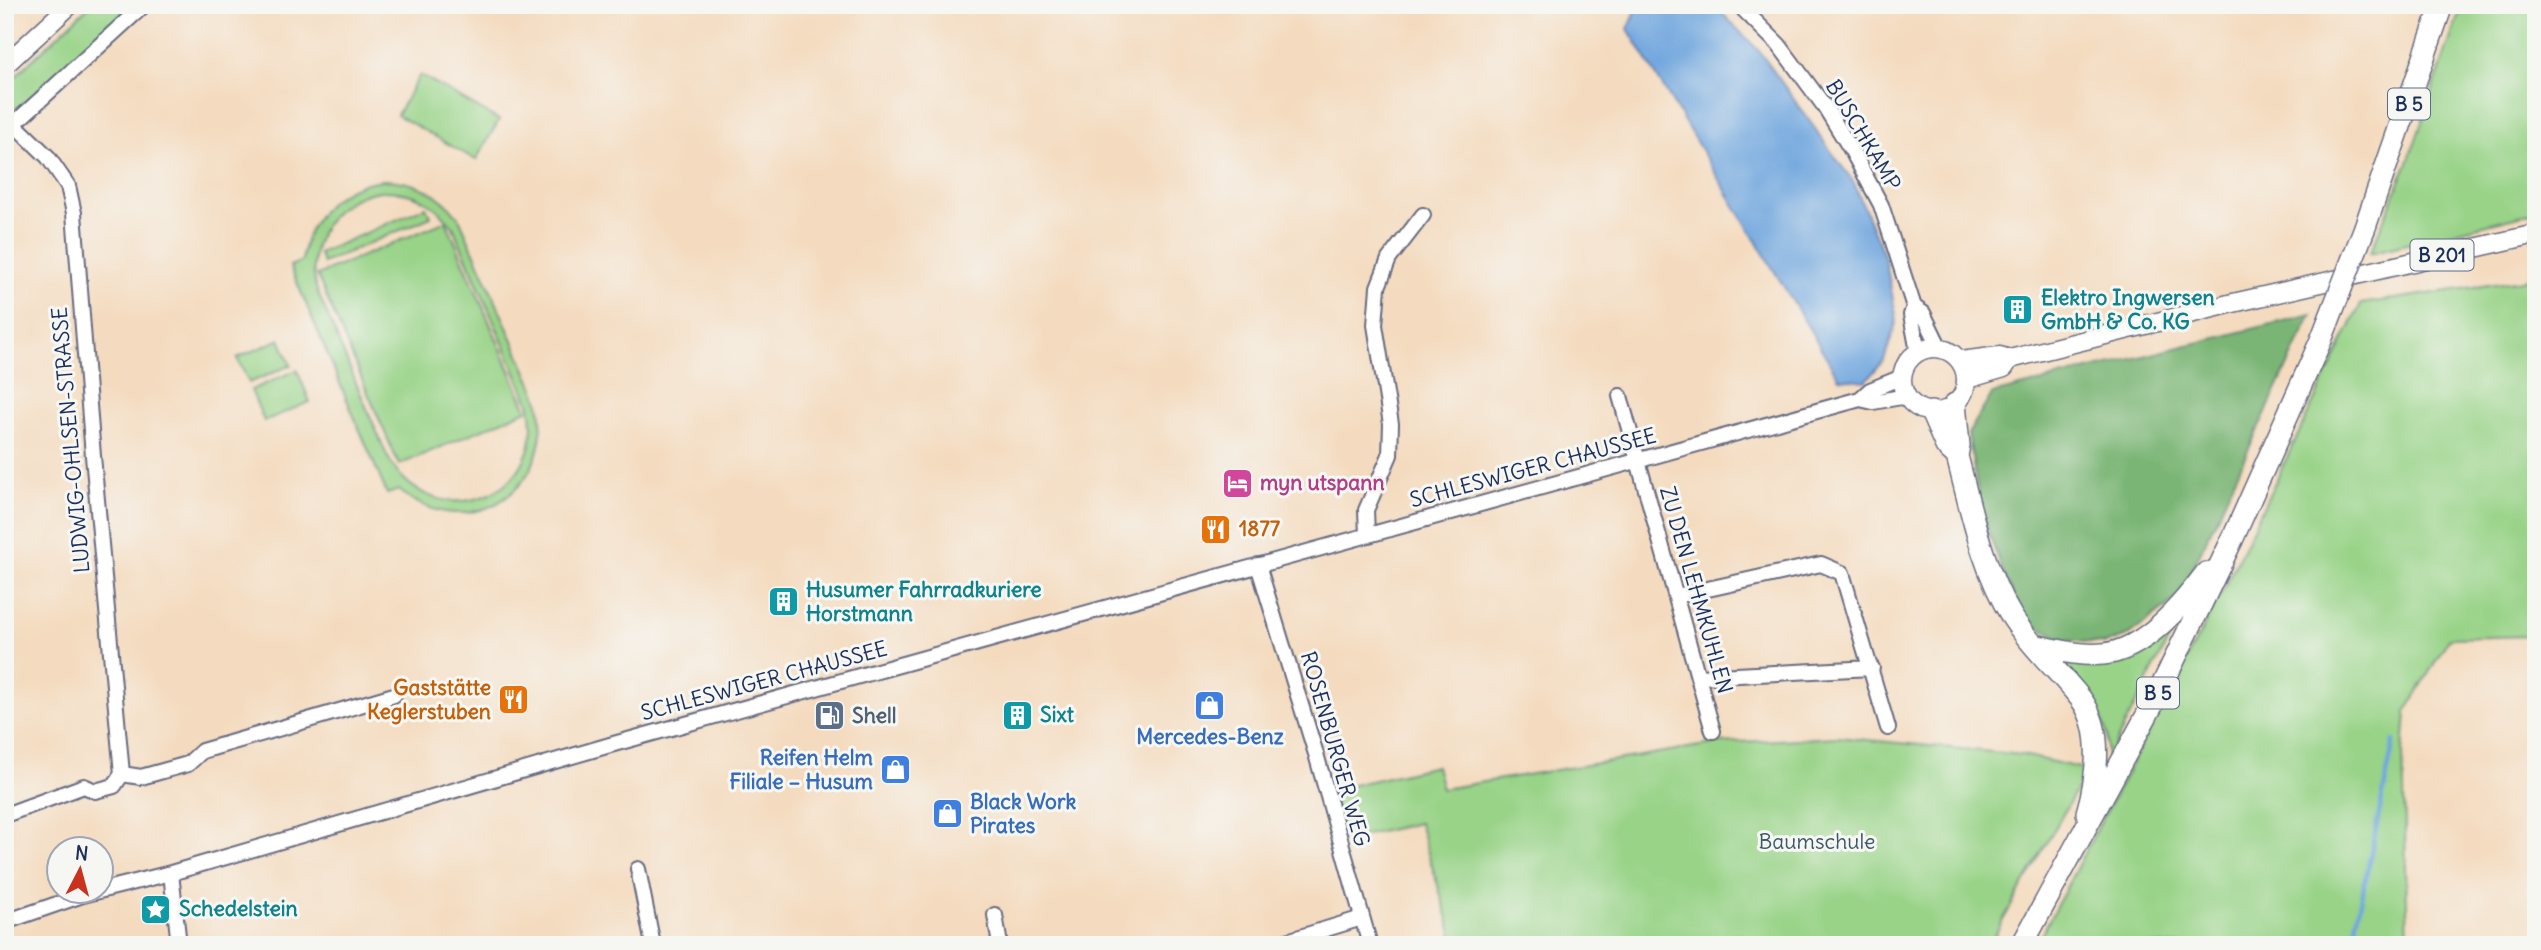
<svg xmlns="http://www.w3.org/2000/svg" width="2541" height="950" viewBox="0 0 2541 950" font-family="Delius,sans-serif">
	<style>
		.green { fill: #98d387; stroke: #5a8172; stroke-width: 2; fill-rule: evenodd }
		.forest { fill: #7ab574; stroke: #4a7269; stroke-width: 2 }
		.water { fill: #70a6de; stroke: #466a9e; stroke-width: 2 }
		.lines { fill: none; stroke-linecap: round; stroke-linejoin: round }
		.stream { stroke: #70a6de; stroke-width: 4.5 }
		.minor-casing { stroke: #676b80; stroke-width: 18 }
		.major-casing { stroke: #676b80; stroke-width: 21 }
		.highway-casing { stroke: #676b80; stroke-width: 24 }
		.minor { stroke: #fff; stroke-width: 14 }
		.major { stroke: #fff; stroke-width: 18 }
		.highway { stroke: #fff; stroke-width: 21 }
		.highway-bridge-casing { stroke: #676b80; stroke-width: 24; stroke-linecap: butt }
		.highway-bridge { stroke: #fff; stroke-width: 21 }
		.labels { text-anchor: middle; stroke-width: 6; stroke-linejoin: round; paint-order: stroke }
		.shield { fill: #f6f6f2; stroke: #5d6b8a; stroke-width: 2 }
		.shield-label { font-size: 19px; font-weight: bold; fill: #1b2f5e }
		.street-label { font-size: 21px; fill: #1b2f5e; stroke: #f6f6f2 }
		.culture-label { font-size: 21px; font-weight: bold; fill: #0d838f; stroke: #f6f6f2; text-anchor: start }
		.hotel-label { font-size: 21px; font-weight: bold; fill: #b23c85; stroke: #f6f6f2; text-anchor: start }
		.food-label { font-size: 21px; font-weight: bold; fill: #c56008; stroke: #f6f6f2; text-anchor: start }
		.service-label { font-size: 21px; font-weight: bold; fill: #4e5e75; stroke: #f6f6f2; text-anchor: start }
		.shop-label { font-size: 21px; font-weight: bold; fill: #366cbe; stroke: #f6f6f2 }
		.park-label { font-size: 21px; fill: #3a5868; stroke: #f6f6f2 }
	</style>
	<rect width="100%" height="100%" fill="#f6f6f2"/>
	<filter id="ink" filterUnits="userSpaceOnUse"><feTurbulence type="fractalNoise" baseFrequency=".0143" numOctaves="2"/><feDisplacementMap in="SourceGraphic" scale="14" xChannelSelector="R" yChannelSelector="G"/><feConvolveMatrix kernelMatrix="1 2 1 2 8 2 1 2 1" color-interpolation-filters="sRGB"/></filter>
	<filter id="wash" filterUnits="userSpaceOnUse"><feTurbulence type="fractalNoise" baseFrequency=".00686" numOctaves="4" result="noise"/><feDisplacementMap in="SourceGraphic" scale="28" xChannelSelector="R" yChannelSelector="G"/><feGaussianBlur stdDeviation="1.57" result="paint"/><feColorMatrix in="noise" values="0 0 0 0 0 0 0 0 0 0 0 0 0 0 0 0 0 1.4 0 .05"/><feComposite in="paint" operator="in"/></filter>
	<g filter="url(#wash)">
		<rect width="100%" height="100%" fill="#f4dbbf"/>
		<path class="green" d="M90,5H133L5,120V86Z
			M2462,5H2536V212L2370,253L2409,160Z
			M420,75L499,120L476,160L397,115Z
			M382,180C414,180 440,192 459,218L537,395C562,484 471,550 399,490L387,494L290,266L302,261C306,216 338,186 382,180ZM380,191C411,190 434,201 453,227L529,403C552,496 433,541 387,456L317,291C304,243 330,199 380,191Z
			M426,207L431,217L323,263L319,253Z
			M446,221L527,410L399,465L317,275Z
			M2536,278V636L2449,638L2406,712L2403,752L2408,945H2036L2225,586L2361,304Z
			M280,339L291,365L249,383L237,358Z
			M297,370L310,402L264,421L251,390Z
			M2176,625L2107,760V733L2091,695L2054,655L2137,654Z
			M1837,737L2023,755L2088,770L1989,945H1456L1419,823L1344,840L1331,790L1436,766L1442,789L1718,743Z"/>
		<path class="forest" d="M2312,314L2180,596L2130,635L2105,644L2066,640L2040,629L2021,612L2001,567L1981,511L1968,434L1992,394Z"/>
		<path class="water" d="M1638,5H1714L1759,51L1854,183L1885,258L1897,320L1884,360L1866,381L1839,378L1628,29Z"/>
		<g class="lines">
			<path class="stream" d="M2352,945L2394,741"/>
		</g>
	</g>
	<g filter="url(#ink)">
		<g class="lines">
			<defs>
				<path id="minor" d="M1739,5L1779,45L1825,107L1852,151L1881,205L1914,307L1911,315L1918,352
					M14,124L48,157L68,186L74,213L93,456L122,774
					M5,132L144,5
					M1914,307L1923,313L1940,348
					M1620,396L1713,731
					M1860,399L1873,402L1907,396
					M1367,535L1366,510L1390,455L1391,424L1375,325L1378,287L1389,259L1423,215
					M1258,565L1316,754L1370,945
					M1676,596L1821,564L1842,573L1888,728
					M1699,677L1872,668
					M5,815L84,786L95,791L114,786L122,774L141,777L188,764L202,751L394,695
					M638,869L653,945
					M171,873L179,945
					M995,915L1000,945
					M5,922L83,895L171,873L610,745L1860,399L1870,390L1902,377
					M1274,945L1362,918"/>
				<path id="major" d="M5,65L70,5
					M1902 380a32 32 0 1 1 64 0a32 32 0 1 1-64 0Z
					M1961,361L2000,356L2010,359L2233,303L2536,234
					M1967,379L2004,368L2010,359"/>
				<path id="highway" d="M2365,227L2442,5
					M1955,404L1959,445L1957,456C1971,510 1982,568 2012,617C2031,647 2059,671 2081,699C2104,730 2097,778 2087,813
					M1931,412L1946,446L1957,456
					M2034,645C2057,650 2079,656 2103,654C2144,651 2183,604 2206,573
					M2022,945L2154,702L2233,538L2321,340"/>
			</defs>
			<use href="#minor" class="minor-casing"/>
			<use href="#major" class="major-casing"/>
			<use href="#highway" class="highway-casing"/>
			<use href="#minor" class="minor"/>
			<use href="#major" class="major"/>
			<use href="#highway" class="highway"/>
			<defs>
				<path id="highway-bridge" d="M2321,340L2365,227"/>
			</defs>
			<use href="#highway-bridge" class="highway-bridge-casing"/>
			<use href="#highway-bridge" class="highway-bridge"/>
		</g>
	</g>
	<defs>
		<symbol id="building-square" viewBox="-11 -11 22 22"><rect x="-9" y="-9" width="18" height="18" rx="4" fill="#0f9aa8" stroke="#f6f6f2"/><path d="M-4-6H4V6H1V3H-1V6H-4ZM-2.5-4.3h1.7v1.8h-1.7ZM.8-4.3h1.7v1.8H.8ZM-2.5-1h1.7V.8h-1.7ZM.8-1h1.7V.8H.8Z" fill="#fff"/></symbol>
		<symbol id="hotel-square" viewBox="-11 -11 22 22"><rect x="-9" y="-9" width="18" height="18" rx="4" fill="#d1479c" stroke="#f6f6f2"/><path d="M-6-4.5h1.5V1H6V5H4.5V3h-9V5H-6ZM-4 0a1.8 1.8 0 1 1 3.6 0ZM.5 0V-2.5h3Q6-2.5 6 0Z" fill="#fff"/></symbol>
		<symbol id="restaurant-square" viewBox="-11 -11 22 22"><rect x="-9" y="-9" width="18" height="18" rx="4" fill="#e8710a" stroke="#f6f6f2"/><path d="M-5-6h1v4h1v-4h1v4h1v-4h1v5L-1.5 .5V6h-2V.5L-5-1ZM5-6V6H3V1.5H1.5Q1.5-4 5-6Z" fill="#fff"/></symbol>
		<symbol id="shop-square" viewBox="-11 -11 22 22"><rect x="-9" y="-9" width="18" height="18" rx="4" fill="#3f7fe0" stroke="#f6f6f2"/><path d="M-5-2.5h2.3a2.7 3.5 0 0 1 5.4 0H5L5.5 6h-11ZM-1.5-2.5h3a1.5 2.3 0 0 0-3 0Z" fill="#fff"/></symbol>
		<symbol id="fuel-square" viewBox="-11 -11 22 22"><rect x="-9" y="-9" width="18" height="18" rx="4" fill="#5c6f8a" stroke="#f6f6f2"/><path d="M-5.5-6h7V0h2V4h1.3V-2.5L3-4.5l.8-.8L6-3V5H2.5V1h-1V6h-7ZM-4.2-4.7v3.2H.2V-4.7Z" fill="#fff"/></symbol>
		<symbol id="sight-square" viewBox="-11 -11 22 22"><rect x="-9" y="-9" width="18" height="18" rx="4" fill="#0f9aa8" stroke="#f6f6f2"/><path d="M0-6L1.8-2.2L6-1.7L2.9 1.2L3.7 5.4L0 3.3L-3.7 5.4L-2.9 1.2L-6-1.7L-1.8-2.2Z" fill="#fff"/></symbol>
	</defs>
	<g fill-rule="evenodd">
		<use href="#building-square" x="2000" y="292" width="35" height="35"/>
		<use href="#hotel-square" x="1220" y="466" width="35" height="35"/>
		<use href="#restaurant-square" x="1198" y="512" width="35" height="35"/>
		<use href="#building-square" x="766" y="584" width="35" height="35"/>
		<use href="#restaurant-square" x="496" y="682" width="35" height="35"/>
		<use href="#shop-square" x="1192" y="688" width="35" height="35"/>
		<use href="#building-square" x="1000" y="698" width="35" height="35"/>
		<use href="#fuel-square" x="812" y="698" width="35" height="35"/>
		<use href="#shop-square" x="878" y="752" width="35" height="35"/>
		<use href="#shop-square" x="930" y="796" width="35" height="35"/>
		<use href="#sight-square" x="138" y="892" width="35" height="35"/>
	</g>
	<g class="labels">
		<g class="shield">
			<rect x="2388" y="88.5" width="42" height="31" rx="5"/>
			<rect x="2410.5" y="239.5" width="63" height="31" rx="5"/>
			<rect x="2137" y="677.5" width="42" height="31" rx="5"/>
		</g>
		<g class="shield-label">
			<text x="2409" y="111">B 5</text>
			<text x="2442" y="262">B 201</text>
			<text x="2158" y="700">B 5</text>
		</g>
		<g class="street-label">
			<text transform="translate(1863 135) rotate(59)" y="7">BUSCHKAMP</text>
			<text transform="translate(71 440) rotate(-95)" y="7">LUDWIG-OHLSEN-STRASSE</text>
			<text transform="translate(1533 468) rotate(-15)" y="7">SCHLESWIGER CHAUSSEE</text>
			<text transform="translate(1696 590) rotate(74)" y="7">ZU DEN LEHMKUHLEN</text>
			<text transform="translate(764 681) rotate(-15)" y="7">SCHLESWIGER CHAUSSEE</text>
			<text transform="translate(1335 749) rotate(74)" y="7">ROSENBURGER WEG</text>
		</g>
		<g class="culture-label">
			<text x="2041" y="305">Elektro Ingwersen<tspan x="2041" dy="24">GmbH &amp; Co. KG</tspan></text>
			<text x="806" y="597">Husumer Fahrradkuriere<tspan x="806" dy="24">Horstmann</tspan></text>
			<text x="1040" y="722">Sixt</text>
			<text x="179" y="916">Schedelstein</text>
		</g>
		<g class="hotel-label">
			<text x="1260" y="490">myn utspann</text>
		</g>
		<g class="food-label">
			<text x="1239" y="536">1877</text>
			<text x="491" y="695" text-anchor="end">Gaststätte<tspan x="491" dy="24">Keglerstuben</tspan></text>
		</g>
		<g class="service-label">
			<text x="852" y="723">Shell</text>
		</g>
		<g class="shop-label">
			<text x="1210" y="744">Mercedes-Benz</text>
			<text x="873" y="765" text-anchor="end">Reifen Helm<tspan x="873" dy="24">Filiale – Husum</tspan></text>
			<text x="970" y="809" text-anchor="start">Black Work<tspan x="970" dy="24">Pirates</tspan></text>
		</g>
		<g class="park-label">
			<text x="1817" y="849">Baumschule</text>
		</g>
	</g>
	<rect width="2541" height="950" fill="none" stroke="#f6f6f2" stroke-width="28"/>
	<g transform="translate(80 870) rotate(6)"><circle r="33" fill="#f6f6f2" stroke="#9ea6b7" stroke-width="2"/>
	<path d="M0-5L12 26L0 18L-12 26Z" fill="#c8321e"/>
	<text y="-10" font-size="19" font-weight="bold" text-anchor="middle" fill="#1b2f5e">N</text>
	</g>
</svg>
